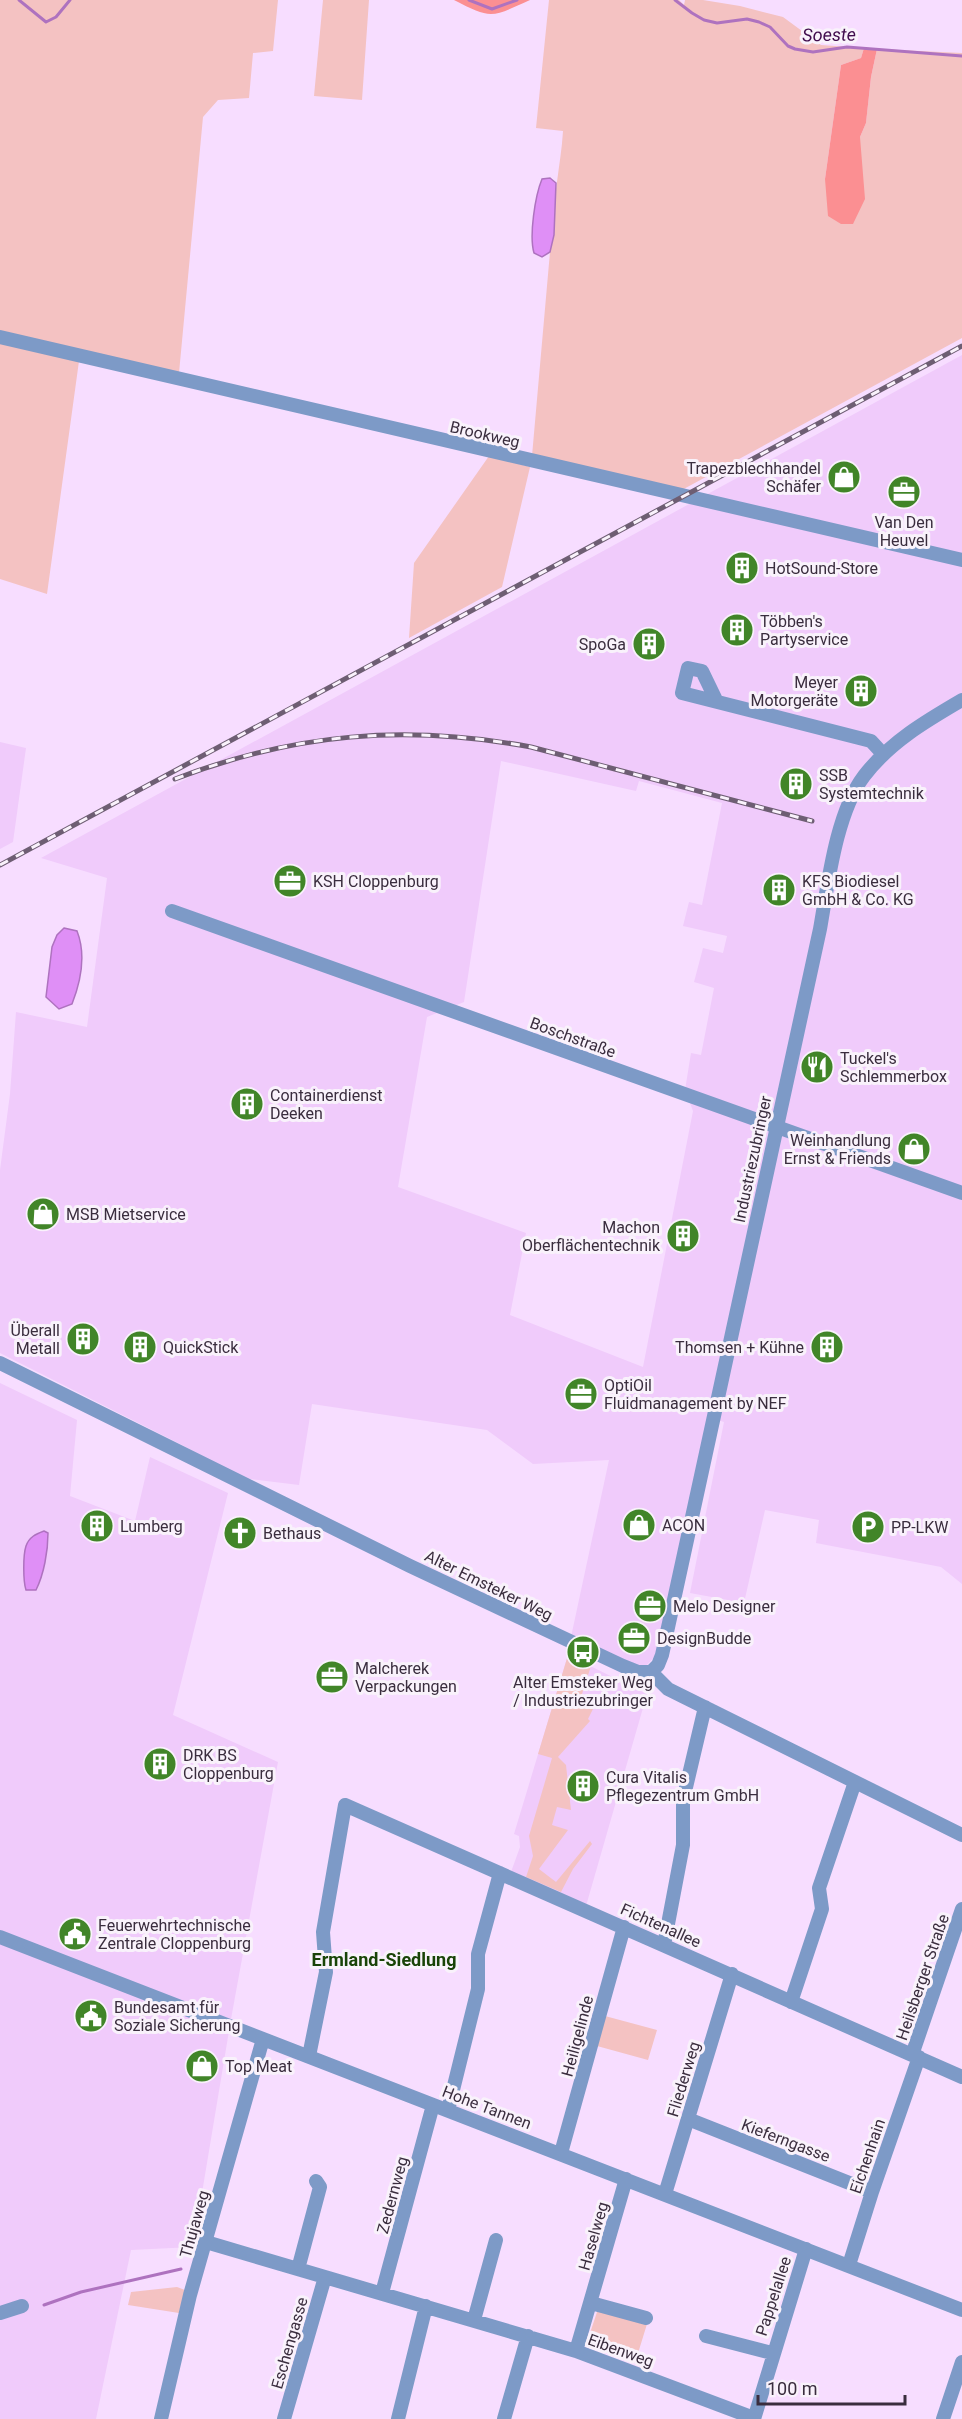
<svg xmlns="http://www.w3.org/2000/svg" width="962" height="2419" viewBox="0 0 962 2419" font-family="Roboto,sans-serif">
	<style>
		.built { fill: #f0cbfb; fill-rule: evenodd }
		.green { fill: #f4c2c2 }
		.forest { fill: #fb8f92 }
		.water { fill: #df8ff6; stroke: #ae72bf; stroke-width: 1.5 }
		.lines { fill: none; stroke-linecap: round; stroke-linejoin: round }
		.stream { stroke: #ae72bf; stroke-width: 3 }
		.minor { stroke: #7d9ac7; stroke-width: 14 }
		.rail-casing { stroke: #6e5e73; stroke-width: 5 }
		.rail { stroke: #f9f2fb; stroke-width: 3; stroke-dasharray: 9; stroke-linecap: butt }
		.labels { text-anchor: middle; stroke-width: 6; stroke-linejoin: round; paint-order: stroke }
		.street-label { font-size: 16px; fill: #3a2d3e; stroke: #f9f2fb }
		.poi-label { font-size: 16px; fill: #3a2d3e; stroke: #f9f2fb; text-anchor: start }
		.water-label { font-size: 18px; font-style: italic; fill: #400c4d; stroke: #f9f2fb }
		.neighbourhood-label { font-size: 18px; font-weight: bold; fill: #194407; stroke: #f9f2fb }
	</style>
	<rect width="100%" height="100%" fill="#f7ddff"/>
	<path class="built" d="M962,355V1584L941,1567L816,1543L819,1520L765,1510L744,1603L690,1593L724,1422L708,1417L657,1654L647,1665L635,1667L571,1637L609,1460L533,1464L487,1430L312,1404L299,1485L243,1478L180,1444L0,1353V1170L10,1094L16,1012L87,1027L107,878L41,858ZM501,761L636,791L639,781L722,803L702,905L689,902L683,926L727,936L723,953L703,948L694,982L714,988L701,1055L691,1053L685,1090L693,1111L643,1367L510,1315L526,1233L398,1187L427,1017L464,1002Z
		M0,742L26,748L13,842L0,849Z
		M0,1383L77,1420L70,1496L135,1521L150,1457L228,1493L173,1715L278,1762L231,2019L193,2247L131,2250L96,2419H0Z
		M568,1655L647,1694L586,1906L511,1872L520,1847L519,1836L514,1834Z"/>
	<path class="green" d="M0,0H278L273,51L253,53L249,98L218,100L203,117L179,373L0,332Z
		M323,0H369L362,100L314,96Z
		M549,0H679L684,5L685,0H703L740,6L783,17L821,45L864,48L861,58L841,65L825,179L860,137L866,123L871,77L877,49L962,53V338L680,491L532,456L550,252C555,229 553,206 557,182C559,165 562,149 563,131L536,128Z
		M0,342L79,361L47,594L0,579Z
		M489,456L530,467L502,587L409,638L414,563Z
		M568,1655L591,1666L582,1694L597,1701L588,1719L590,1721L558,1757L566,1765L571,1810L557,1807L552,1825L568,1830L539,1869L556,1882L590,1841L592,1844L573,1869L561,1892L526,1877L533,1856L529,1836L552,1758L538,1754Z
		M605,2016L657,2030L648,2060L597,2046Z
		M177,2287L185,2290L179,2313L128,2305L131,2292Z
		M598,2309L647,2324L635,2363L588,2345L587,2342Z"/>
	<path class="forest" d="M454,0H530C492,17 492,20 454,0Z
		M864,48L877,49L871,77L866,123L860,137L865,199L853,224H841L828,216L825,179L841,65L861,58Z"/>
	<path class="water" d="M550,178L556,183L554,235L550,252L542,257L534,253C529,236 535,196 542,179Z
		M64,928L77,931C86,954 81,981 72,1004L59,1009L46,997L52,947L57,935Z
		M44,1531L48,1533C48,1551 44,1574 36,1590H26C23,1581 23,1555 26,1546C29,1537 36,1534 44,1531Z"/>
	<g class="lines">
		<path class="stream" d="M19,0L46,22L56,17L70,0
			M469,0L492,9L517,0
			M675,0L692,13L704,20L717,23L747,19L759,22L770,27L788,46L795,49L813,52L847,47L962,56
			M44,2305L81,2292L181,2269"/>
		<path class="minor" d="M0,337L962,560
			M717,702L702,671L688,668L682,693L871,741L883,754
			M172,911L962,1193
			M0,1363L410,1566L623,1666L638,1672H651L668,1689L962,1835
			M651,1672L658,1665L662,1655L820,929C828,884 836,813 864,776C890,742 926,721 962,700
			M0,1937L962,2310
			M664,1945L683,1845V1800L705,1707
			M791,2002L822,1909L819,1888L855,1782
			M912,2055L962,1909
			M309,2056L326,1972L323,1932L345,1805L962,2077
			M448,2110L478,1989V1954L500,1873
			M688,2119L872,2192
			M561,2153L624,1927
			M665,2194L732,1974
			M206,2242L576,2351L754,2418
			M849,2265L872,2192L919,2057
			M298,2269L320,2187L316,2181
			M382,2293L433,2105
			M591,2303L646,2318
			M0,2313L22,2306
			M474,2320L496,2240
			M706,2336L772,2353
			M576,2351L626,2179
			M161,2419L190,2295L263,2039
			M284,2419L325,2277
			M398,2419L426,2306
			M504,2419L528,2336
			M754,2419L806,2249
			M943,2419L962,2362"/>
		<defs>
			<path id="rail" d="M175,779C295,733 405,724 531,747L812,821
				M0,865L962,346"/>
		</defs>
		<use href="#rail" class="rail-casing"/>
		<use href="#rail" class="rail"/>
	</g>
	<defs>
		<symbol id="shop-disc" viewBox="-11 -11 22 22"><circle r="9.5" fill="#418528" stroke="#f9f2fb"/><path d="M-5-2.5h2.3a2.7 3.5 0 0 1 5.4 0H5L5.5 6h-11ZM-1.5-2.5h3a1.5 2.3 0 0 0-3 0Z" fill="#fff"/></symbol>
		<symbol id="office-disc" viewBox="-11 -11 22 22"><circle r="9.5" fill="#418528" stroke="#f9f2fb"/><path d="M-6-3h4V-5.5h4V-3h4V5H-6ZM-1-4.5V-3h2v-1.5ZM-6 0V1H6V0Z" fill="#fff"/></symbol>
		<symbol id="building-disc" viewBox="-11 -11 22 22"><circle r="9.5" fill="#418528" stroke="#f9f2fb"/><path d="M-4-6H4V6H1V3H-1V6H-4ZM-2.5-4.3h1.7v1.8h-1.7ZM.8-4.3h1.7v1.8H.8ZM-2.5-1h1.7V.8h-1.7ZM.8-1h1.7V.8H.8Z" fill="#fff"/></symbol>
		<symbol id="restaurant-disc" viewBox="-11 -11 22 22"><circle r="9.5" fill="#418528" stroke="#f9f2fb"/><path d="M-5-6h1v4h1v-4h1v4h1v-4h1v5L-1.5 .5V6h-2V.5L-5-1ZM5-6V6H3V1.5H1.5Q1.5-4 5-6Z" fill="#fff"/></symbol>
		<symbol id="parking-disc" viewBox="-11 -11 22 22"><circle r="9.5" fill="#418528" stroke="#f9f2fb"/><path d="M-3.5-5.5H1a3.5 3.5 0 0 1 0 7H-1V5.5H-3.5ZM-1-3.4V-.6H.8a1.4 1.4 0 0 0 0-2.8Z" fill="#fff"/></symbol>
		<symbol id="church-disc" viewBox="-11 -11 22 22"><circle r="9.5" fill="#418528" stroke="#f9f2fb"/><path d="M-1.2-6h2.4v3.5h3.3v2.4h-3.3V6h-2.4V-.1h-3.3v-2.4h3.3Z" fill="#fff"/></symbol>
		<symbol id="bus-disc" viewBox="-11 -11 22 22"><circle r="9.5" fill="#418528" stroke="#f9f2fb"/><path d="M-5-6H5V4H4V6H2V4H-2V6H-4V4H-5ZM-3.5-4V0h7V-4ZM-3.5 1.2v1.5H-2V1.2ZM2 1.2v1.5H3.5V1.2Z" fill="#fff"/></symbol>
		<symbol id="civic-disc" viewBox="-11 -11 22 22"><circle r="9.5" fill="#418528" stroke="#f9f2fb"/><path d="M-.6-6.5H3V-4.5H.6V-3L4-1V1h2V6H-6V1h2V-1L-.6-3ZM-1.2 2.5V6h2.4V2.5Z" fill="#fff"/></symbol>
	</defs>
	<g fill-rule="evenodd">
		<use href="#shop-disc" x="825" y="458" width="38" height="38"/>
		<use href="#office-disc" x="885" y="473" width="38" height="38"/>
		<use href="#building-disc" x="723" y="549" width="38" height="38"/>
		<use href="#building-disc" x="718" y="611" width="38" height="38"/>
		<use href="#building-disc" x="630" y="625" width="38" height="38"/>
		<use href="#building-disc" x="842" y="672" width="38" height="38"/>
		<use href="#building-disc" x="777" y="765" width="38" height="38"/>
		<use href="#office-disc" x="271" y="862" width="38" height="38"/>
		<use href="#building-disc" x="760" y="871" width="38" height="38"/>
		<use href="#restaurant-disc" x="798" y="1048" width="38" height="38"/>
		<use href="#building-disc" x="228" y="1085" width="38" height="38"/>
		<use href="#shop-disc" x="895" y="1130" width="38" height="38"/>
		<use href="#shop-disc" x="24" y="1195" width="38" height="38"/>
		<use href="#building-disc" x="664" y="1217" width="38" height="38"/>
		<use href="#building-disc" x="64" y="1320" width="38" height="38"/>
		<use href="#building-disc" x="121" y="1328" width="38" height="38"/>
		<use href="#building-disc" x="808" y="1328" width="38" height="38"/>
		<use href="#office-disc" x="562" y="1375" width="38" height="38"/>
		<use href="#shop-disc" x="620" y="1506" width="38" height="38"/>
		<use href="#building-disc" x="78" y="1507" width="38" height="38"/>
		<use href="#parking-disc" x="849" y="1508" width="38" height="38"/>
		<use href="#church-disc" x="221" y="1514" width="38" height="38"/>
		<use href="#office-disc" x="631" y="1587" width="38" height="38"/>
		<use href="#office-disc" x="615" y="1619" width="38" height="38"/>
		<use href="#bus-disc" x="564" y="1633" width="38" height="38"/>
		<use href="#office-disc" x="313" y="1658" width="38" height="38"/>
		<use href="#building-disc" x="141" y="1745" width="38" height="38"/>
		<use href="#building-disc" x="564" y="1767" width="38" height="38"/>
		<use href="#civic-disc" x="56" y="1915" width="38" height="38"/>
		<use href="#civic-disc" x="72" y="1997" width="38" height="38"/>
		<use href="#shop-disc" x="183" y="2047" width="38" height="38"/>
	</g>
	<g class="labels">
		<g class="street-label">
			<text transform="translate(485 434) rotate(13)" y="6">Brookweg</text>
			<text transform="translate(573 1037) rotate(20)" y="6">Boschstraße</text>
			<text transform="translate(752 1159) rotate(-78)" y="6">Industriezubringer</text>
			<text transform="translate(489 1585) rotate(26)" y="6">Alter Emsteker Weg</text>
			<text transform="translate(661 1925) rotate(24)" y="6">Fichtenallee</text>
			<text transform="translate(922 1977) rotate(-71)" y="6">Heilsberger Straße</text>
			<text transform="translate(577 2036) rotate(-75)" y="6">Heiligelinde</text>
			<text transform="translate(683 2079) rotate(-73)" y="6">Fliederweg</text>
			<text transform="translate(487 2107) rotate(21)" y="6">Hohe Tannen</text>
			<text transform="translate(786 2140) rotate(21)" y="6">Kieferngasse</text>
			<text transform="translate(867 2156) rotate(-71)" y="6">Eichenhain</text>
			<text transform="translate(392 2195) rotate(-75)" y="6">Zedernweg</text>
			<text transform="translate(194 2224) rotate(-74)" y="6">Thujaweg</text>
			<text transform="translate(593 2236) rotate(-74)" y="6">Haselweg</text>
			<text transform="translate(773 2296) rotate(-72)" y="6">Pappelallee</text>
			<text transform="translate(289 2343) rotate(-74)" y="6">Eschengasse</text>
			<text transform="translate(621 2350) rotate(20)" y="6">Eibenweg</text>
		</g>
		<g class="poi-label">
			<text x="821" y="474" text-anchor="end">Trapezblechhandel<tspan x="821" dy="18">Schäfer</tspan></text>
			<text x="904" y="528" text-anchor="middle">Van Den<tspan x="904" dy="18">Heuvel</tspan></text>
			<text x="765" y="574">HotSound-Store</text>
			<text x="760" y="627">Többen's<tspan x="760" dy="18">Partyservice</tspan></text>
			<text x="626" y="650" text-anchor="end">SpoGa</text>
			<text x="838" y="688" text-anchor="end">Meyer<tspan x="838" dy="18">Motorgeräte</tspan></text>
			<text x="819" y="781">SSB<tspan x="819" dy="18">Systemtechnik</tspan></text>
			<text x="313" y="887">KSH Cloppenburg</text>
			<text x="802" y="887">KFS Biodiesel<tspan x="802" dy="18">GmbH &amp; Co. KG</tspan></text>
			<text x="840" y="1064">Tuckel's<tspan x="840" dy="18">Schlemmerbox</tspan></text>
			<text x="270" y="1101">Containerdienst<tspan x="270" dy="18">Deeken</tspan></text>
			<text x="891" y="1146" text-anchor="end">Weinhandlung<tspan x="891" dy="18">Ernst &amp; Friends</tspan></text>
			<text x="66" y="1220">MSB Mietservice</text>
			<text x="660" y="1233" text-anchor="end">Machon<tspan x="660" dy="18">Oberflächentechnik</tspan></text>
			<text x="60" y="1336" text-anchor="end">Überall<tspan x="60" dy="18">Metall</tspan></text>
			<text x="163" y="1353">QuickStick</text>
			<text x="804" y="1353" text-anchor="end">Thomsen + Kühne</text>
			<text x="604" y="1391">OptiOil<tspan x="604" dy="18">Fluidmanagement by NEF</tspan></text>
			<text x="662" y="1531">ACON</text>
			<text x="120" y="1532">Lumberg</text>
			<text x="891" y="1533">PP-LKW</text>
			<text x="263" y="1539">Bethaus</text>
			<text x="673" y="1612">Melo Designer</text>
			<text x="657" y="1644">DesignBudde</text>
			<text x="355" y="1674">Malcherek<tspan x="355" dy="18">Verpackungen</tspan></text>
			<text x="583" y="1688" text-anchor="middle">Alter Emsteker Weg<tspan x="583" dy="18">/ Industriezubringer</tspan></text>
			<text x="183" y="1761">DRK BS<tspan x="183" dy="18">Cloppenburg</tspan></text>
			<text x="606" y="1783">Cura Vitalis<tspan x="606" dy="18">Pflegezentrum GmbH</tspan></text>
			<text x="98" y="1931">Feuerwehrtechnische<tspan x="98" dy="18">Zentrale Cloppenburg</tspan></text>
			<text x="114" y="2013">Bundesamt für<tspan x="114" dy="18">Soziale Sicherung</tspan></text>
			<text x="225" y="2072">Top Meat</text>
		</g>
		<g class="water-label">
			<text transform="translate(829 35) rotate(-1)" y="6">Soeste</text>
		</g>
		<g class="neighbourhood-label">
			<text x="384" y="1966">Ermland-Siedlung</text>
		</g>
	</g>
	<path d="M758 2395v9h147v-9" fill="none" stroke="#3a2d3e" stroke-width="3"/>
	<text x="767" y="2395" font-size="18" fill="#3a2d3e" stroke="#f9f2fb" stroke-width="4.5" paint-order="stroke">100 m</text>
</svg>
